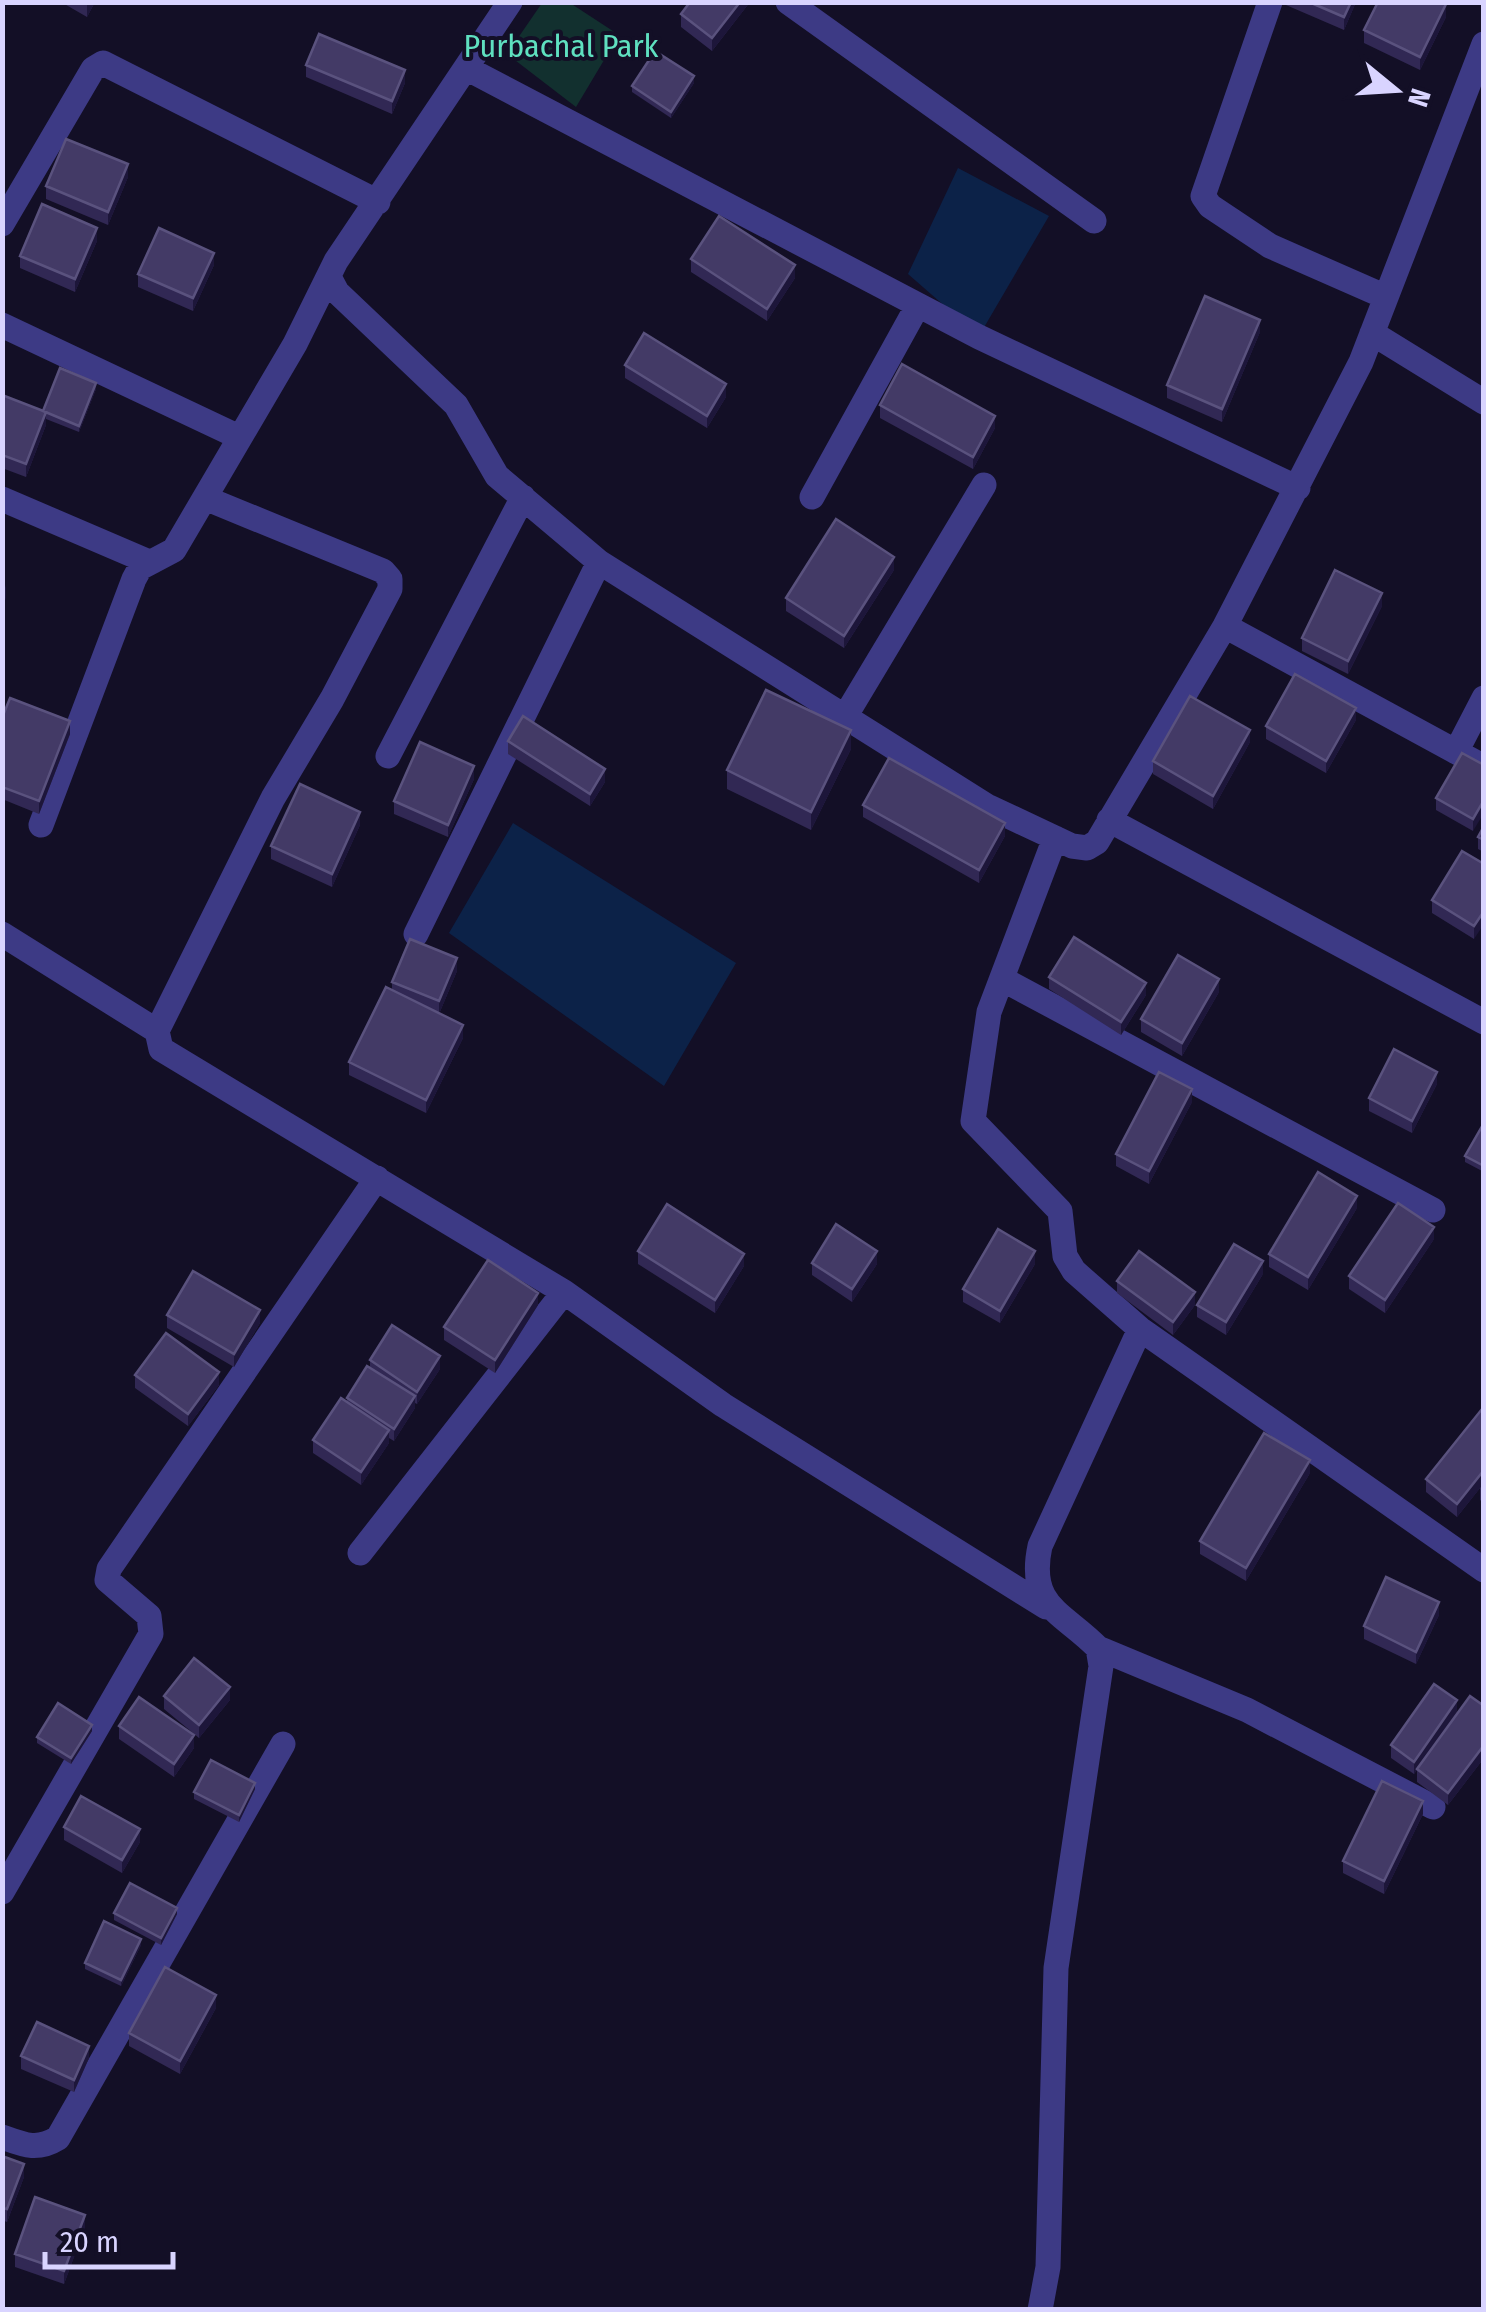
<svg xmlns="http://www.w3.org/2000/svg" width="1486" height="2312" viewBox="0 0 1486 2312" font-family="'Fira Sans Condensed',sans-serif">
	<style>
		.green { fill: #12302f }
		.water { fill: #0c2248 }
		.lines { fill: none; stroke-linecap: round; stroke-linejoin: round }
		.street { stroke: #3d3a85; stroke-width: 25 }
		.wall { fill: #312854 }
		.shaded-wall { fill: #1d163a }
		.building { fill: #433a66; stroke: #5a527e; stroke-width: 2.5 }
		.labels { text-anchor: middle; stroke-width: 8; stroke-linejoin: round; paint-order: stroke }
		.park-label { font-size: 32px; fill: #5fe0c0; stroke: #130f26 }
	</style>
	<rect width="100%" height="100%" fill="#130f26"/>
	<path class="green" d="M542,3H570L619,35L576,107L507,54Z"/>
	<path class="water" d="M958,168L1049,216L979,336L908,274Z
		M513,823L736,963L664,1086L449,933Z"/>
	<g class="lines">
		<path class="street" d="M788,2L1094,221
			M1270,2L1203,196L1210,206L1270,246L1386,297
			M466,68L979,337L1298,488
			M2,224L93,69L103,63L378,202
			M329,277L337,292L456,405L497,476L599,562L987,806L1072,846L1087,848L1097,842L1225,626L1361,362L1484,44
			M2,325L239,437
			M1372,333L1484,402
			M812,497L918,305
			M205,498L383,571L390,579V589L332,699L273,798L157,1031L161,1049L564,1292L723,1405L1046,1607
			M2,499L149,562
			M1225,626L1484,767
			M846,715L984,485
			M1456,752L1484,698
			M388,756L523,497
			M1109,820L1484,1022
			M41,825L134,579L140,568L174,550L295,344L336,261L510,2
			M1055,838L989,1012L973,1121L1060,1211L1065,1256L1074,1271L1140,1329L1484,1570
			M2,934L157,1031
			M416,934L599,562
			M1002,979L1433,1210
			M360,1553L564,1292
			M1098,1648L1247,1710L1433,1807
			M2,1892L151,1634L149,1616L107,1580L109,1569L377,1178
			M2,2137C24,2145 37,2151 58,2138L283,1744
			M1040,2310L1048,2267L1056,1968L1101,1666L1098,1648C1063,1612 1027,1607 1040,1546L1140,1329"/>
	</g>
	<path class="wall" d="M61,2H95L87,17Z
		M750,2L712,51L681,27V14Z
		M1279,2H1356L1344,30Z
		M1446,17L1420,70L1364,43V30Z
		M306,65L405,83L392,114L306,77Z
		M694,83L671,118L632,92V86Z
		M128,177L108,225L46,199V186Z
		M97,241L75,292L20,268V256Z
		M691,259L795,278L767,321L691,272Z
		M214,265L193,311L138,287V274Z
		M1260,332L1222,422L1167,398V385Z
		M625,365L726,397L707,428L625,378Z
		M96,389L79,432L46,419V425L26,477L2,468V395L43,411Z
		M880,405L995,428L973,469L880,418Z
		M894,570L844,648L786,611V598Z
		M1382,606L1348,674L1302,651V638Z
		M2,718L70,734L39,814L2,799Z
		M1356,720L1326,773L1266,739V726Z
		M508,741L605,782L590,806L508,754Z
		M1250,742L1213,809L1153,774V761Z
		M851,749L811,830L727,789V770Z
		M1484,765L1473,831L1436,810V798Z
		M474,779L448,837L394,814V801Z
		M863,805L1005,836L979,883L863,817Z
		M360,825L332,887L271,859V846Z
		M1484,826V852L1478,849V837Z
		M1484,864L1474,939L1432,913V900Z
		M457,971L439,1014L463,1038L426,1113L349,1075V1062L392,991V982Z
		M1049,977L1146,995L1121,1035L1049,989Z
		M1219,992L1182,1056L1141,1032V1019Z
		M1437,1084L1412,1133L1369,1111V1098Z
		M1192,1102L1149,1184L1116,1166V1154Z
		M1484,1123V1172L1465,1162V1156Z
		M1357,1208L1308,1290L1269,1267V1254Z
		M1434,1239L1385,1313L1349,1289V1276Z
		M638,1251L744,1266L715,1313L638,1264Z
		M812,1263L877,1264L852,1302L812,1275Z
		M1035,1264L1000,1323L963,1302V1289Z
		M1263,1274L1226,1335L1197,1317V1305Z
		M1117,1281L1195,1305L1173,1335L1117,1293Z
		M538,1305L495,1373L444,1340V1327Z
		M167,1315L260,1323L234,1367L167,1328Z
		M370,1360L440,1369L417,1404L415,1403V1408L394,1441L389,1438V1443L361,1485L313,1453V1440L347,1402V1398L370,1367Z
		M135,1375L219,1385L188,1426L135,1388Z
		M1484,1411V1503L1480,1500V1488L1457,1517L1426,1492V1479Z
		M1310,1473L1246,1581L1200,1554V1541Z
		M1439,1615L1416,1664L1364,1639V1626Z
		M164,1696L230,1700L199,1738L164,1709Z
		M1484,1706V1758L1448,1805L1417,1782V1770L1414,1774L1391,1758V1745L1457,1713L1418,1768Z
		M119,1726L194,1748L174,1777L119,1739Z
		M92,1731L71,1764L37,1743V1737Z
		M255,1789L239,1822L194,1799V1792Z
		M1423,1814L1384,1894L1343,1873V1861Z
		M64,1827L140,1842L122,1873L64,1840Z
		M114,1913L177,1914L161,1945L114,1920Z
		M141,1945L121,1986L85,1969V1963Z
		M216,2008L180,2074L129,2046V2033Z
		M21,2056L89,2058L74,2092L21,2069Z
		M2,2156L24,2177L7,2222L2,2220Z
		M85,2227L64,2284L15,2267V2254Z"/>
	<path class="shaded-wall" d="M88,2H95L87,17V4Z
		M740,2H750L712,51V38Z
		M1351,2H1356L1344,30V17Z
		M1446,4V17L1420,70V57Z
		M405,70V83L392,114V101Z
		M694,76V83L671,118V112Z
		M128,164V177L108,225V212Z
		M97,228V241L75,292V279Z
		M214,253V265L193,311V298Z
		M795,265V278L767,321V309Z
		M1260,320V332L1222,422V409Z
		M96,383V389L79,432V426Z
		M726,384V397L707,428V416Z
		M46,412V425L26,477V464Z
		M995,416V428L973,469V457Z
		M894,557V570L844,648V636Z
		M6,585V598L2,609V596Z
		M1382,593V606L1348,674V661Z
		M1356,708V720L1326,773V761Z
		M70,721V734L39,814V801Z
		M851,730V749L811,830V812Z
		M1250,730V742L1213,809V796Z
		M474,766V779L448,837V825Z
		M605,769V782L590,806V794Z
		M1484,800V813L1473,831V819Z
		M360,812V825L332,887V874Z
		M1005,823V836L979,883V870Z
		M1484,911V924L1474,939V926Z
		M457,958V971L439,1014V1001Z
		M1219,979V992L1182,1056V1043Z
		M1146,983V995L1121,1035V1022Z
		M463,1025V1038L426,1113V1100Z
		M1437,1072V1084L1412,1133V1121Z
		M1192,1089V1102L1149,1184V1171Z
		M1357,1196V1208L1308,1290V1277Z
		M1434,1227V1239L1385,1313V1300Z
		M877,1251V1264L852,1302V1289Z
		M1035,1251V1264L1000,1323V1311Z
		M744,1254V1266L715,1313V1300Z
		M1263,1261V1274L1226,1335V1322Z
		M1195,1292V1305L1173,1335V1322Z
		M538,1293V1305L495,1373V1360Z
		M260,1310V1323L234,1367V1354Z
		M440,1356V1369L417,1404V1392Z
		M219,1372V1385L188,1426V1414Z
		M415,1396V1408L394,1441V1429Z
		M389,1430V1443L361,1485V1472Z
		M1310,1460V1473L1246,1581V1568Z
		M1484,1470V1483L1457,1517V1504Z
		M1439,1602V1615L1416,1664V1652Z
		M230,1687V1700L199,1738V1725Z
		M1457,1700V1713L1414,1774V1762Z
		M92,1725V1731L71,1764V1758Z
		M194,1735V1748L174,1777V1764Z
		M1484,1745V1758L1448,1805V1793Z
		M255,1783V1789L239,1822V1815Z
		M1423,1801V1814L1384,1894V1881Z
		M140,1829V1842L122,1873V1860Z
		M177,1908V1914L161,1945V1938Z
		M141,1939V1945L121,1986V1980Z
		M216,1995V2008L180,2074V2061Z
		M89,2046V2058L74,2092V2080Z
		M24,2164V2177L7,2222V2209Z
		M85,2215V2227L64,2284V2271Z"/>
	<path class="building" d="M690,2H740L712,38L681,14Z
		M1309,2H1351L1344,17Z
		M1378,2H1442L1446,4L1420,57L1364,30Z
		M319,34L405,70L392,101L306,65Z
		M655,51L694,76L671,112L632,86Z
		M66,139L128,164L108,212L46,186Z
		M42,204L97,228L75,279L20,256Z
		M719,216L795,265L767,309L691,259Z
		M159,228L214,253L193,298L138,274Z
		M1205,296L1260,320L1222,409L1167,385Z
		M644,333L726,384L707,416L625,365Z
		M902,364L995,416L973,457L880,405Z
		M60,368L96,383L79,426L43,411Z
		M2,395L46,412L26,464L2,455Z
		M836,519L894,557L844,636L786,598Z
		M1335,570L1382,593L1348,661L1302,638Z
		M1295,674L1356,708L1326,761L1266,726Z
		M766,690L851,730L811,812L727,770Z
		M1190,696L1250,730L1213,796L1153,761Z
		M10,698L70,721L39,801L2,787V718Z
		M523,716L605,769L590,794L508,741Z
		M420,742L474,766L448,825L394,801Z
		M1462,753L1484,765V800L1473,819L1436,798Z
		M889,758L1005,823L979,870L863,805Z
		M300,784L360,812L332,874L271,846Z
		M1484,826V840L1478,837Z
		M1462,851L1484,864V911L1474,926L1432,900Z
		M1074,937L1146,983L1121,1022L1049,977Z
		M410,939L457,958L439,1001L392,982Z
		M1178,955L1219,979L1182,1043L1141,1019Z
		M386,987L463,1025L426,1100L349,1062Z
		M1394,1049L1437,1072L1412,1121L1369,1098Z
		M1159,1072L1192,1089L1149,1171L1116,1154Z
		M1484,1123V1166L1465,1156Z
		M1318,1172L1357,1196L1308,1277L1269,1254Z
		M1398,1203L1434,1227L1385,1300L1349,1276Z
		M667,1204L744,1254L715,1300L638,1251Z
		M836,1224L877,1251L852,1289L812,1263Z
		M998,1229L1035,1251L1000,1311L963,1289Z
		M1234,1244L1263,1261L1226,1322L1197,1305Z
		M1139,1251L1195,1292L1173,1322L1117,1281Z
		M488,1260L538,1293L495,1360L444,1327Z
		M193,1271L260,1310L234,1354L167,1315Z
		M392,1325L440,1356L417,1392L370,1360Z
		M166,1333L219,1372L188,1414L135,1375Z
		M367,1366L415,1396L394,1429L347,1398Z
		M341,1398L389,1430L361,1472L313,1440Z
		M1482,1409L1484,1411V1470L1457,1504L1426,1479Z
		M1264,1433L1310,1460L1246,1568L1200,1541Z
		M1386,1577L1439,1602L1416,1652L1364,1626Z
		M194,1658L230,1687L199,1725L164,1696Z
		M1434,1684L1457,1700L1414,1762L1391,1745Z
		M1470,1696L1484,1706V1745L1448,1793L1417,1769Z
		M139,1697L194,1735L174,1764L119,1726Z
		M58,1703L92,1725L71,1758L37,1737Z
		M211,1760L255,1783L239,1815L194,1792Z
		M1382,1781L1423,1801L1384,1881L1343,1861Z
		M81,1796L140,1829L122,1860L64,1827Z
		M130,1883L177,1908L161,1938L114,1913Z
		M104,1921L141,1939L121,1980L85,1963Z
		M165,1967L216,1995L180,2061L129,2033Z
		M37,2022L89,2046L74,2080L21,2056Z
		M2,2156L24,2164L7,2209L2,2208Z
		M35,2197L85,2215L64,2271L15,2254Z"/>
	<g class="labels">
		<g class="park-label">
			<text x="561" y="57">Purbachal Park</text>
		</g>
	</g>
	<rect width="1486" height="2312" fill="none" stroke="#d9d4ff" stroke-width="10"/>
	<g transform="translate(1396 90) rotate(108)" stroke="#130f26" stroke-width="8" paint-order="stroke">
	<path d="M0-8L18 38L0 25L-18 38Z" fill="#d9d4ff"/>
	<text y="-15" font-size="28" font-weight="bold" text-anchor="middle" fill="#d9d4ff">N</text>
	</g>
	<path d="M45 2252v15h128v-15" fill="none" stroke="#d9d4ff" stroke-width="5"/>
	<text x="60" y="2252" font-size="30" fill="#d9d4ff" stroke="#130f26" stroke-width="8" paint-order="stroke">20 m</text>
</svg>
